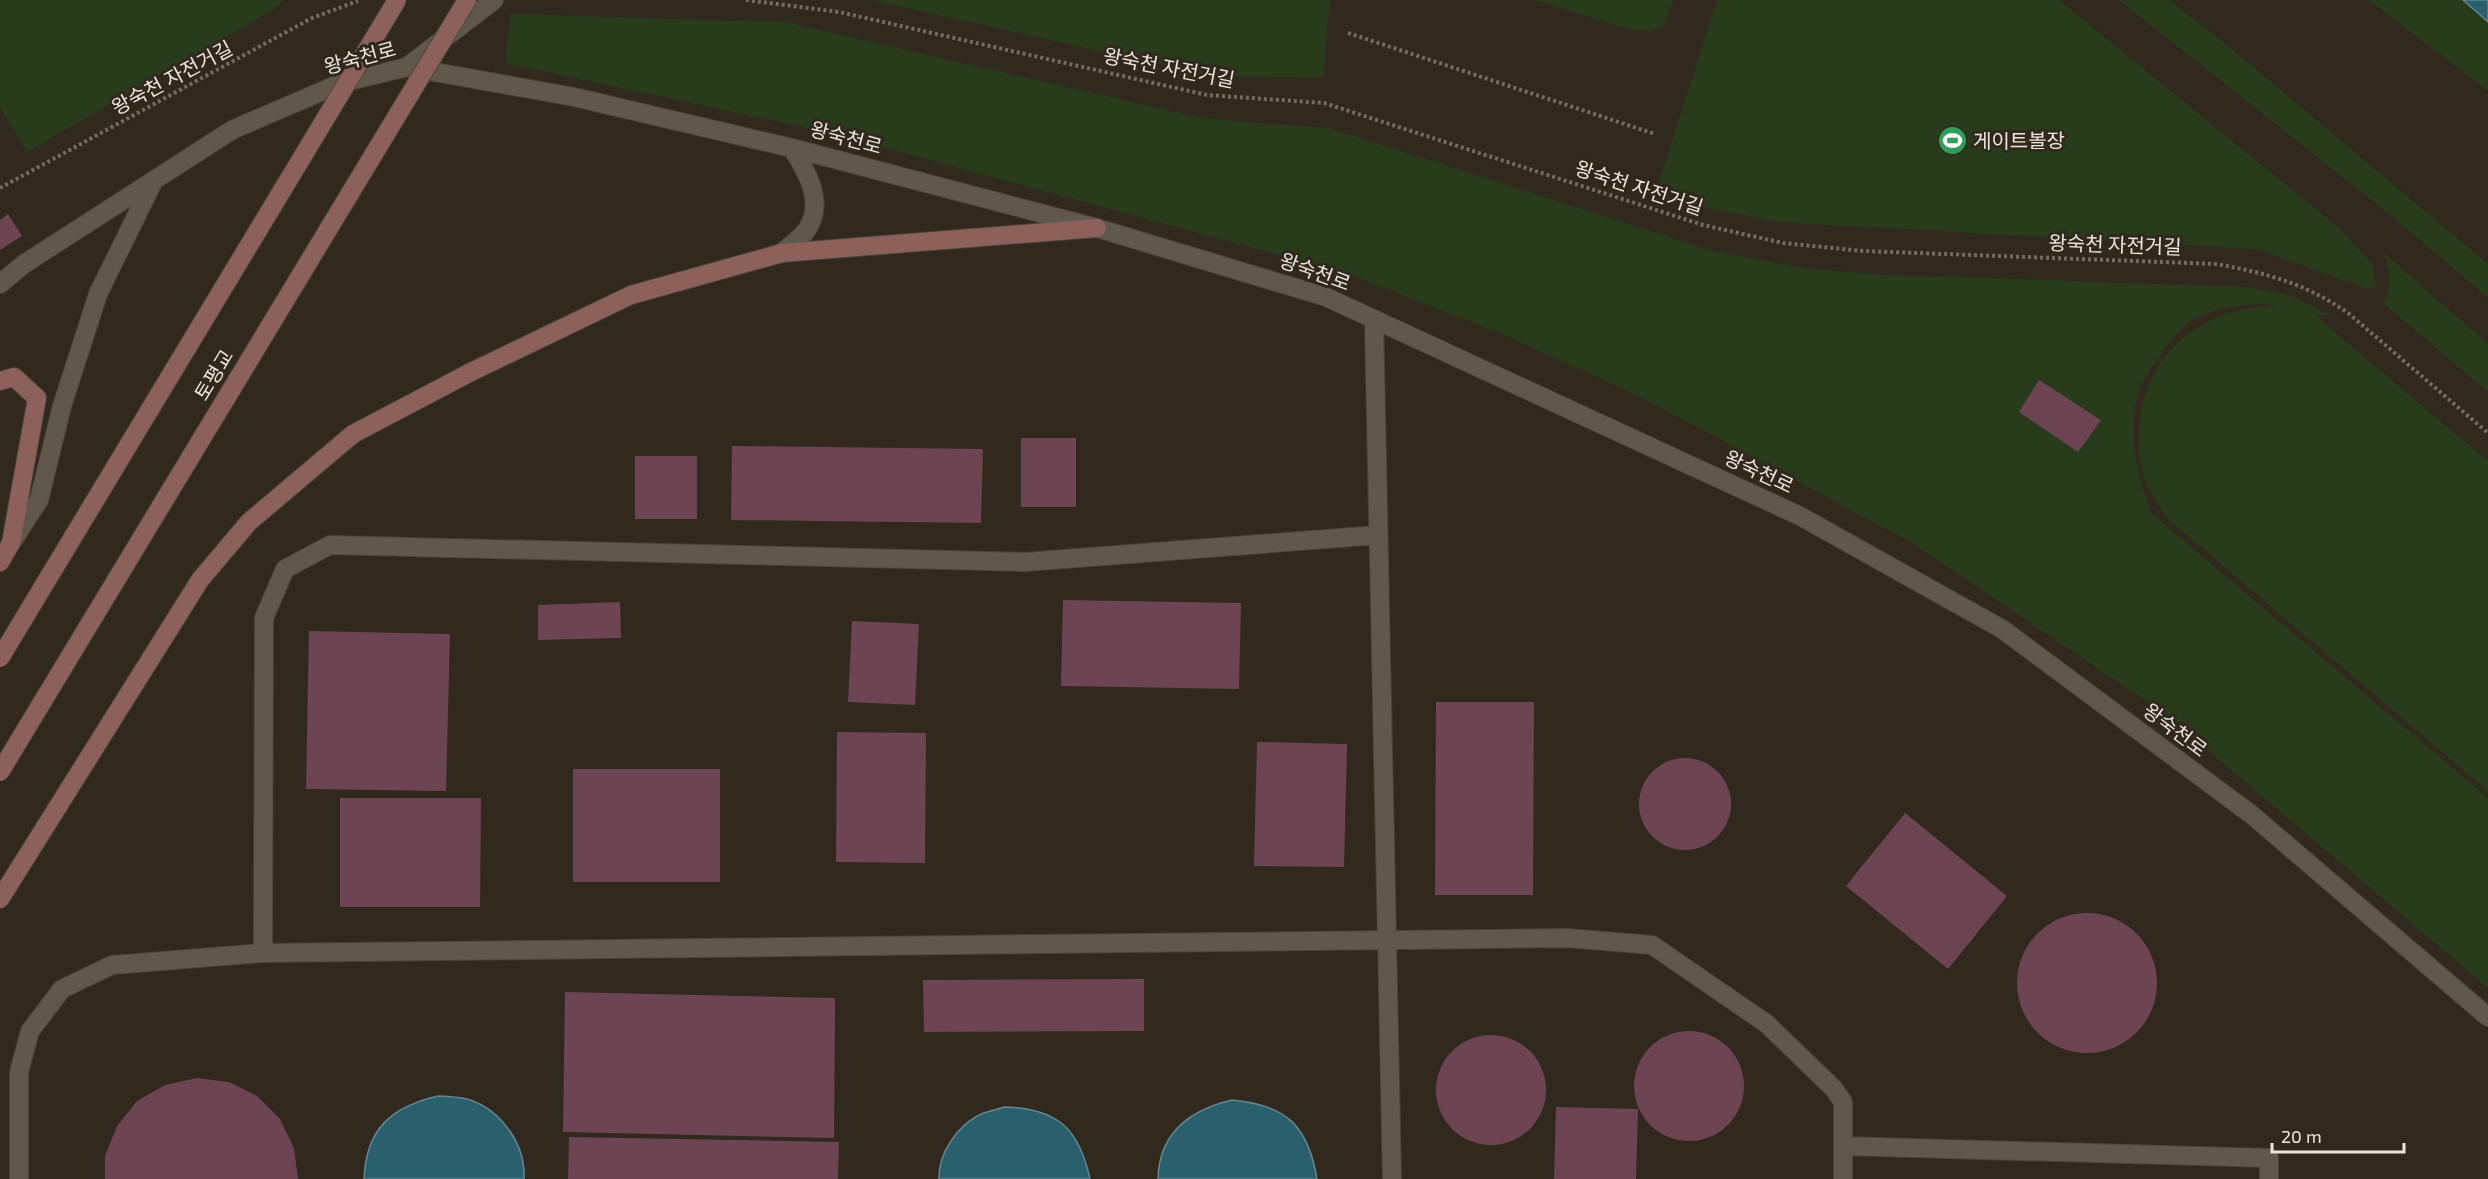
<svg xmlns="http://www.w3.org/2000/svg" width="2488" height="1179" viewBox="0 0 2488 1179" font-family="'Exo 2','Noto Sans KR',sans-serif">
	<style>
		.green { fill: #283b1a }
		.water { fill: #2a5f6d; stroke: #64878f; stroke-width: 1.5 }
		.building { fill: #6d4452 }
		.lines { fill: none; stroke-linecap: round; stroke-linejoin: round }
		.lane-casing { stroke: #4b443b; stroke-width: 20 }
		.street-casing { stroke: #4b443b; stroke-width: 20 }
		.secondary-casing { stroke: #4b443b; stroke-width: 20 }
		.path { stroke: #726c62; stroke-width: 4; stroke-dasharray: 3 3; stroke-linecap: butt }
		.lane { stroke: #61584c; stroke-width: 18 }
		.street { stroke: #61584c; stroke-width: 18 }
		.secondary { stroke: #8c6159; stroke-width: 18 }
		.secondary-bridge-casing { stroke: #4b443b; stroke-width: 20; stroke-linecap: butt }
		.secondary-bridge { stroke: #8c6159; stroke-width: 18 }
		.labels { text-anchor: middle; stroke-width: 6; stroke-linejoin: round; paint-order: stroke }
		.street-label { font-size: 20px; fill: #eae5de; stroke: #31291e }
		.poi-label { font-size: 20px; fill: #eae5de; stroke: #31291e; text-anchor: start }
	</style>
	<rect width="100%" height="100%" fill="#31291e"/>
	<path class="green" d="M0,0H284L276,8L27,152L0,107Z
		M871,0H1330L1323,78L1212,76Z
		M1534,0H1674L1663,25L1651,31L1632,30Z
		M1717,0H2059L2339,228L2373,265L2376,286L2367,289L2257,249L1779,222L1683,203L1659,182Z
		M2119,0H2169L2227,45L2488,264V298L2393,217Z
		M2369,0H2463L2488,22V91Z
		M511,14L785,22L1206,119L1329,128L1713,251L1810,269L1890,275L2248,287L2292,296L2331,316L2314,315L2488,461V791L2167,518C2160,507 2151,495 2146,483C2138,464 2137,440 2140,420C2149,348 2206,307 2276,306C2255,301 2205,309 2188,323C2175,334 2165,348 2156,362C2149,372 2139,385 2137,398C2129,436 2137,480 2152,514L2488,798V988L2164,713L1912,543L1643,398L1504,335L1349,274L831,133L505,63Z
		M2384,253L2488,344V392L2384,304C2390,285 2392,273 2384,253Z"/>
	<path class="water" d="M2463,0H2488V22L2487,21Z
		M438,1096C446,1096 454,1097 462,1098C498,1105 526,1143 524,1179H364C366,1129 391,1107 438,1096Z
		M1232,1100C1286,1105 1308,1125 1317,1179H1158C1159,1132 1190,1110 1232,1100Z
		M1004,1107C1057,1108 1079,1128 1090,1179H939C938,1153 958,1125 981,1114C988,1111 997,1110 1004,1107Z"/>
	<path class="building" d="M8,214L22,236L0,250V220Z
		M2039,380L2101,420L2078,452L2019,412Z
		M1021,438H1076V507H1021Z
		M732,446L983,449L981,523L731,520Z
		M635,456H697V519H635Z
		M1063,600L1241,603L1239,689L1061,686Z
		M620,602L621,638L538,640V605Z
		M852,621L919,624L915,705L848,702Z
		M309,631L450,634L446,791L306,789Z
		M1436,702H1534L1533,895H1435Z
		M837,732L926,733L925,863L836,862Z
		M1257,742L1347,744L1344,867L1254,866Z
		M1639 804a46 46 0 1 1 92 0a46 46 0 1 1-92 0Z
		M573,769H720V882H573Z
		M340,798H481L480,907H340Z
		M1905,813L2007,896L1948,969L1846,886Z
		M2017 983a70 70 0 1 1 140 0a70 70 0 1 1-140 0Z
		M1144,979V1031L924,1032L923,980Z
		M565,992L835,998L834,1138L563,1132Z
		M1634 1086a55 55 0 1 1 110 0a55 55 0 1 1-110 0Z
		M1436 1090a55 55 0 1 1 110 0a55 55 0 1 1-110 0Z
		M197,1078L229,1082L257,1096L280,1119L294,1148L298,1179H105V1156L117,1126L137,1101L165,1085Z
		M1556,1107L1638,1109L1636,1179H1554Z
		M569,1137L839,1142L838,1179H568Z"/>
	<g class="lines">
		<defs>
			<path id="lane" d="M1374,321L1392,1179
				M263,953L264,618L285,569L330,545L1025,562L1378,535
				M19,1179V1072L30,1031L62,989L112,965L263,953L1567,938L1652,945L1767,1024L1834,1089L1843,1102V1146
				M1843,1179V1146L2269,1158V1179"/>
			<path id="street" d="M407,67L494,0
				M782,253C789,246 800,239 806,231C826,203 807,172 792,148
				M0,284L24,264L232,130L341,83L407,67L574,97L792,148L1097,228L1326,297L1800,516L2002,629L2252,815L2488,1017
				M11,543L39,500L62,406L98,294L153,182"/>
			<path id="secondary" d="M0,381L14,377L37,398L11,543L0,562
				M0,899L200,580L249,522L353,434L471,372L631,295L782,253L1097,228"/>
		</defs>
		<use href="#lane" class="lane-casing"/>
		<use href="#street" class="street-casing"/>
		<use href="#secondary" class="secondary-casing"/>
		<path class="path" d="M746,0L839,12L1207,95L1324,103L1703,225L1783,243L1863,251L2216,264C2266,273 2305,283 2348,313L2488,433
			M1348,33L1655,134
			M0,188L312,18L358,1"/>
		<use href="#lane" class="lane"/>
		<use href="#street" class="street"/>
		<use href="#secondary" class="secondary"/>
		<defs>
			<path id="secondary-bridge" d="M0,658L397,0
				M0,772L467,0"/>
		</defs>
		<use href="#secondary-bridge" class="secondary-bridge-casing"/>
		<use href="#secondary-bridge" class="secondary-bridge"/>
	</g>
	<defs>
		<symbol id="stadium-disc" viewBox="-11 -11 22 22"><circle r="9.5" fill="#2e9e5b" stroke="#31291e"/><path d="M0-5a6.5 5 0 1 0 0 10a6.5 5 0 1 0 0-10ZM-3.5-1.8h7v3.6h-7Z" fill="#fff"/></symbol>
	</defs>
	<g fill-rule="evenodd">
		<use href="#stadium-disc" x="1936" y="124" width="33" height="33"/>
	</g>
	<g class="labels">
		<g class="street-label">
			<text transform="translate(360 58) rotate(-15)" y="7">왕숙천로</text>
			<text transform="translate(1169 68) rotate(11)" y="7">왕숙천 자전거길</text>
			<text transform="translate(172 78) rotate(-28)" y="7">왕숙천 자전거길</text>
			<text transform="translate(846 138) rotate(15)" y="7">왕숙천로</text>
			<text transform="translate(1639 188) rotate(18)" y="7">왕숙천 자전거길</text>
			<text transform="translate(2115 245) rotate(2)" y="7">왕숙천 자전거길</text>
			<text transform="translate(1315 272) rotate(20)" y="7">왕숙천로</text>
			<text transform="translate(214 375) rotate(-59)" y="7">토평교</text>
			<text transform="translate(1759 472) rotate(25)" y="7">왕숙천로</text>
			<text transform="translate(2175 730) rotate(37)" y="7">왕숙천로</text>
		</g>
		<g class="poi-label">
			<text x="1973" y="148">게이트볼장</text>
		</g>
	</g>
	<path d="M2272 1143v9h132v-9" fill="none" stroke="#eae5de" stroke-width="3"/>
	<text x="2281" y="1143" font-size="18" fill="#eae5de" stroke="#31291e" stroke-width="4.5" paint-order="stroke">20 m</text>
</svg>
